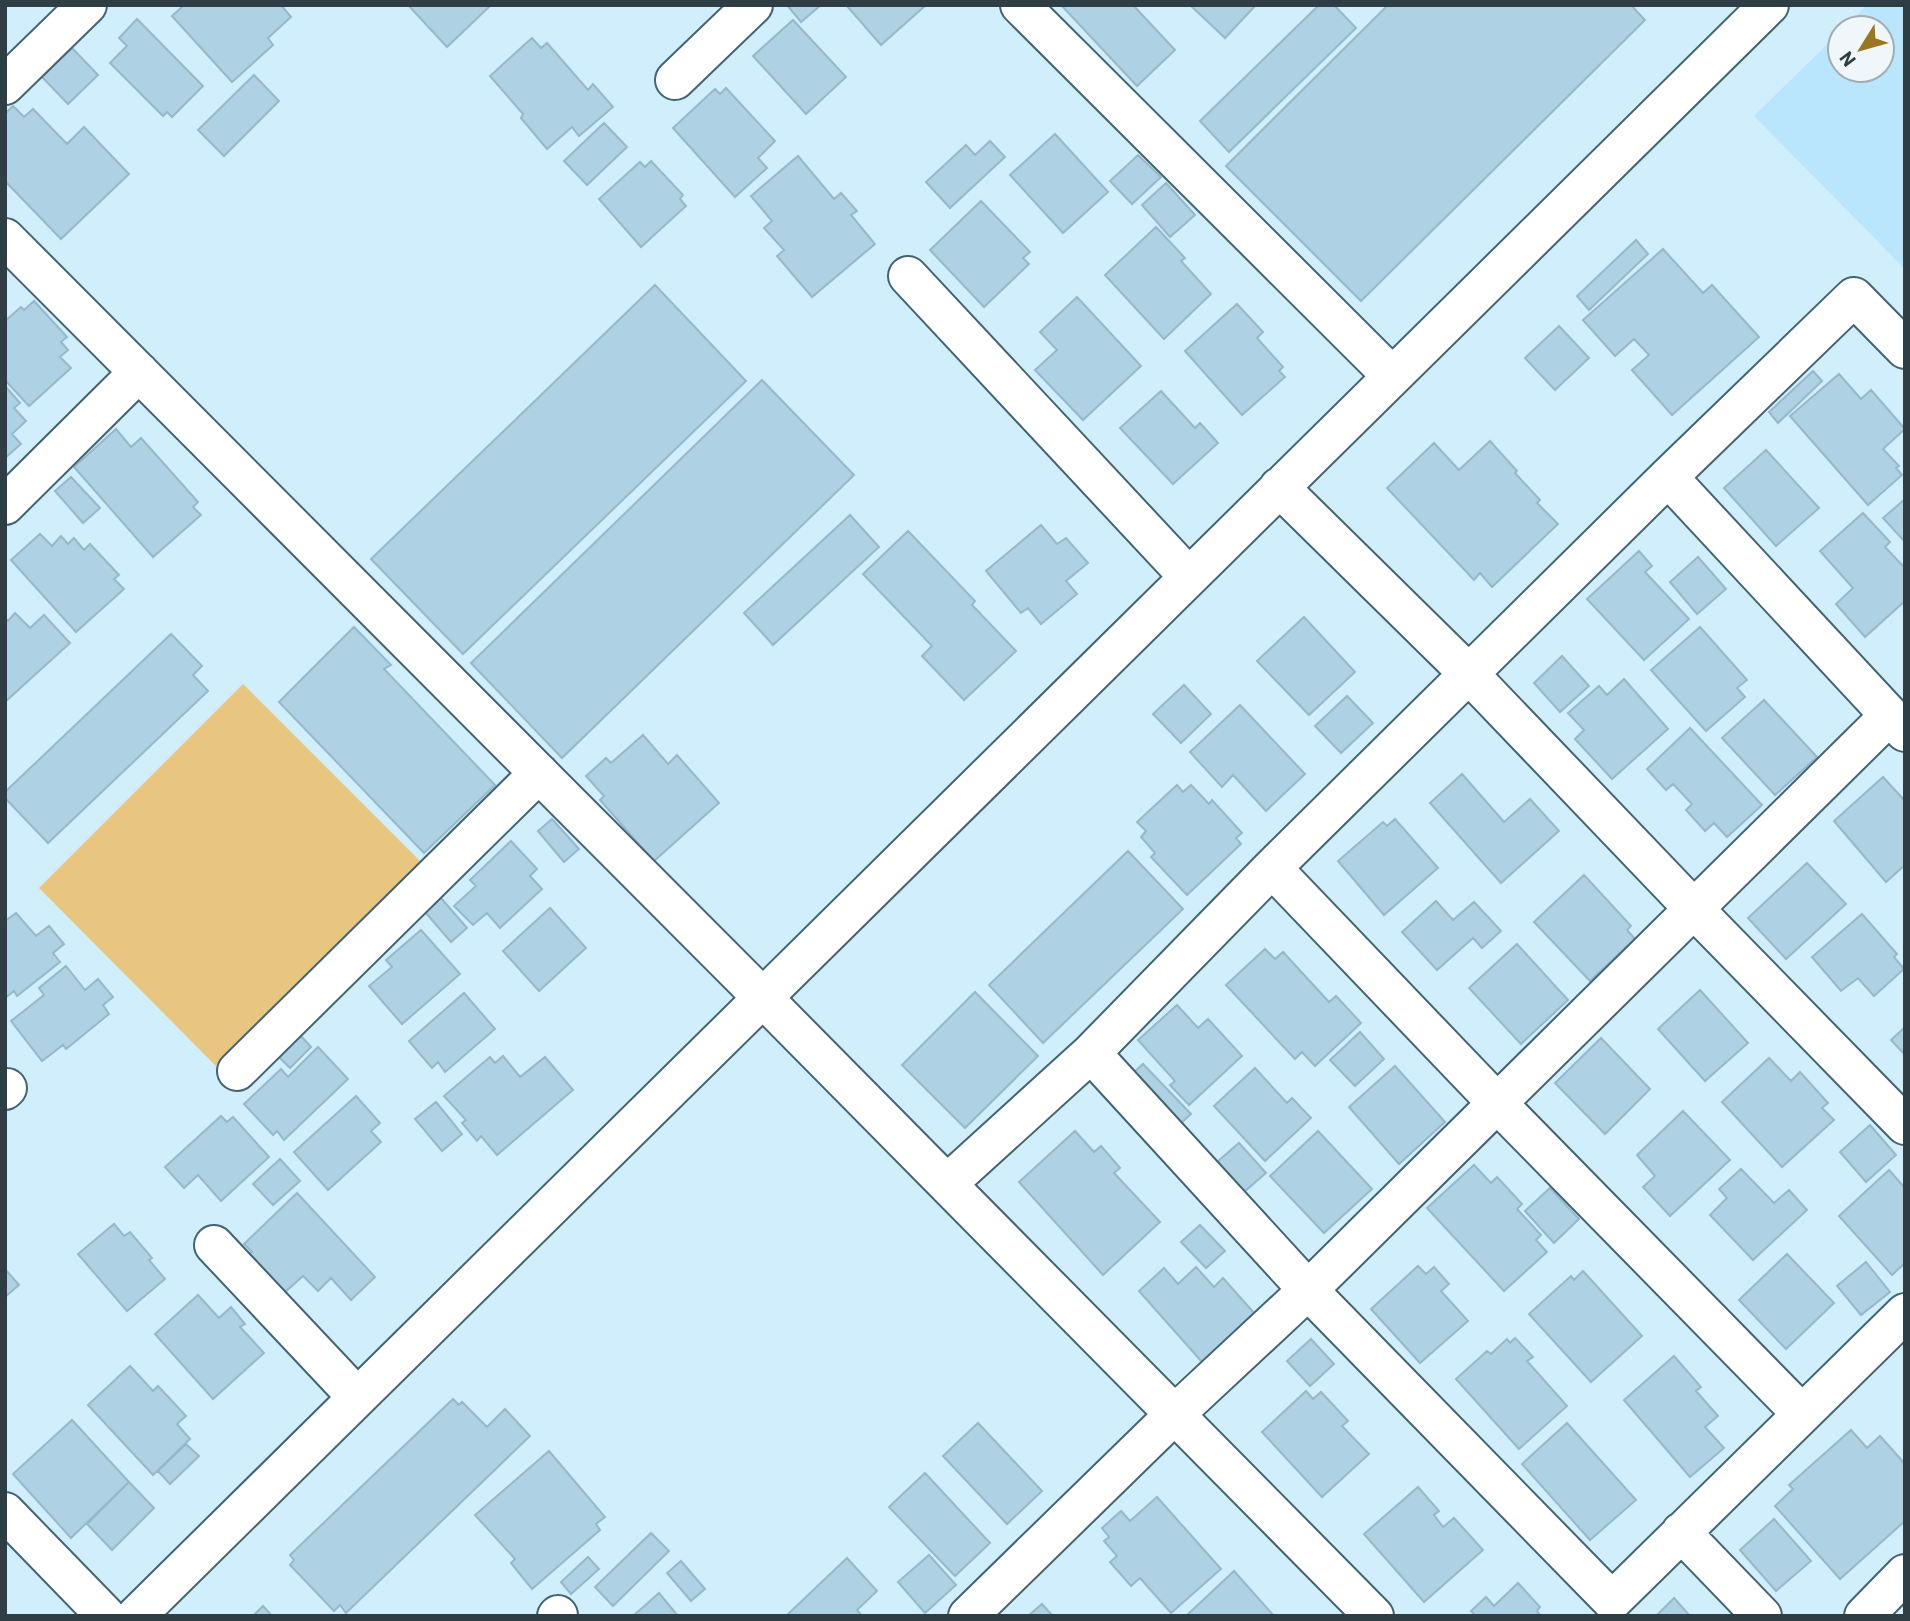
<svg xmlns="http://www.w3.org/2000/svg" width="1910" height="1621" viewBox="0 0 1910 1621" font-family="Barlow,sans-serif">
	<style>
		.built { fill: #b9e6fc }
		.green { fill: #e8c67f }
		.building { fill: #aed2e3; stroke: #95b9ca; stroke-width: 2 }
		.lines { fill: none; stroke-linecap: round; stroke-linejoin: round }
		.minor-casing { stroke: #436473; stroke-width: 42 }
		.minor { stroke: #fff; stroke-width: 38 }
	</style>
	<rect width="100%" height="100%" fill="#d0eefc"/>
	<path class="built" d="M1867,5H1905V269L1754,116L1840,32V70H1882V28H1844Z"/>
	<path class="green" d="M243,684L420,861L216,1066L39,888Z"/>
	<path class="building" d="M184,5H281L291,17L268,38L273,45L232,82L172,16Z
		M408,5H491L447,47Z
		M787,5H821L801,22Z
		M846,5H926L881,45Z
		M1061,5H1133L1175,50L1137,86Z
		M1190,5H1256L1225,38Z
		M1319,5H1334L1356,28L1229,152L1200,121Z
		M1388,5H1631L1645,20L1361,301L1226,166Z
		M137,19L203,86L172,117L167,112L163,116L110,63L127,46L119,38Z
		M793,20L846,77L806,114L753,56Z
		M532,38L541,48L547,43L588,90L593,84L613,107L579,136L572,127L547,149L521,118L523,114L490,76Z
		M72,48L98,75L68,104L42,77Z
		M254,75L279,101L224,156L198,130Z
		M726,88L775,141L758,158L767,168L735,197L673,128L715,89L720,94Z
		M13,106L24,117L33,109L67,144L84,127L129,174L61,239L5,181V114Z
		M604,123L627,147L587,185L564,161Z
		M1055,134L1108,192L1063,233L1010,175Z
		M990,141L1005,157L950,208L926,182L966,145L975,155Z
		M1138,155L1161,177L1132,204L1110,181Z
		M798,156L834,199L841,193L857,211L851,215L875,244L812,297L777,256L784,250L764,228L772,221L751,196Z
		M651,161L683,195L680,199L686,206L641,247L599,199L640,162L645,167Z
		M1166,183L1195,215L1170,237L1142,205Z
		M981,201L1030,252L1023,258L1029,264L984,307L930,250Z
		M1156,227L1185,258L1181,261L1211,294L1164,339L1105,275Z
		M1636,240L1648,254L1589,310L1577,296Z
		M1663,249L1703,293L1712,285L1759,337L1672,415L1632,370L1649,355L1634,339L1615,356L1583,320Z
		M655,285L746,381L463,654L371,559Z
		M1077,297L1141,366L1083,420L1035,370L1057,350L1040,332Z
		M34,301L67,337L61,342L68,350L60,357L71,368L29,406L5,380V321L21,307L24,310Z
		M1237,304L1263,332L1257,338L1283,367L1279,371L1285,377L1242,415L1185,351Z
		M1559,326L1589,358L1555,390L1525,358Z
		M1813,371L1822,381L1778,423L1769,412Z
		M1839,374L1861,399L1871,390L1905,429L1883,449L1899,466L1896,468L1902,475L1868,505L1790,416Z
		M762,380L854,475L562,758L471,663Z
		M5,386L20,403L14,408L26,421L12,434L21,444L5,458Z
		M1161,391L1195,428L1200,423L1218,443L1173,484L1120,428Z
		M116,429L131,447L141,438L198,502L193,507L201,515L153,557L74,467Z
		M1490,441L1517,471L1515,473L1540,500L1537,503L1558,524L1492,587L1480,573L1474,580L1387,488L1434,443L1459,470Z
		M1766,450L1819,508L1776,546L1724,488Z
		M71,477L100,508L83,523L55,491Z
		M1905,499V542L1883,518Z
		M1863,513L1890,542L1885,547L1905,568V601L1865,637L1836,604L1853,588L1820,551Z
		M850,515L879,547L773,645L744,613Z
		M1041,525L1057,544L1066,538L1088,563L1066,581L1077,594L1041,624L1028,608L1021,613L986,571Z
		M908,531L975,601L972,605L1016,651L964,700L922,656L932,646L863,574Z
		M40,534L52,546L61,536L68,544L74,538L84,550L90,544L119,575L114,579L124,589L76,632L11,560Z
		M1639,551L1652,566L1645,572L1689,619L1644,660L1587,599Z
		M1698,557L1726,589L1697,614L1670,582Z
		M15,613L30,628L44,615L70,643L5,702V618L8,621Z
		M1304,617L1355,672L1309,715L1257,661Z
		M354,627L391,665L384,669L495,785L424,853L279,702Z
		M1700,627L1747,680L1737,688L1745,697L1706,731L1651,670Z
		M171,634L202,666L193,675L208,691L48,843L5,798V792Z
		M1562,656L1589,686L1560,712L1534,683Z
		M1624,679L1668,729L1612,779L1575,739L1584,730L1568,713L1599,686L1607,695Z
		M1184,685L1211,714L1181,743L1153,714Z
		M1347,696L1373,723L1341,753L1315,726Z
		M1764,700L1817,757L1775,795L1722,738Z
		M1240,705L1305,774L1266,811L1233,775L1222,787L1190,752Z
		M1690,728L1762,805L1727,837L1714,823L1705,831L1686,810L1692,804L1673,784L1666,790L1647,769Z
		M643,735L668,764L677,755L719,803L654,861L600,800L604,796L586,776L606,758L611,763Z
		M1462,774L1504,822L1530,799L1559,831L1501,883L1430,803Z
		M1883,777L1905,801V865L1886,882L1834,821Z
		M1177,785L1183,792L1191,785L1209,804L1212,800L1242,833L1236,838L1241,844L1187,895L1151,857L1155,853L1141,837L1146,831L1137,822Z
		M552,819L579,849L564,862L538,831Z
		M1395,819L1438,868L1384,915L1338,861L1383,822L1387,826Z
		M511,841L537,869L530,876L542,889L500,928L487,913L473,925L454,906L476,886L470,880Z
		M1128,851L1183,909L1043,1043L989,985Z
		M1807,863L1846,904L1786,959L1748,918Z
		M1584,875L1631,926L1627,930L1635,939L1590,981L1534,922Z
		M441,898L467,928L451,942L425,912Z
		M1436,901L1453,920L1474,902L1501,931L1482,948L1473,938L1437,970L1402,932Z
		M550,908L586,948L539,991L503,951Z
		M16,913L36,936L49,926L64,944L53,953L60,962L17,996L14,991L5,998V921Z
		M1862,914L1897,954L1894,957L1904,969L1874,996L1858,978L1841,991L1812,957Z
		M421,930L460,974L402,1024L369,986L392,967L386,960Z
		M1517,944L1568,1000L1521,1044L1469,988Z
		M1265,949L1275,959L1283,952L1329,1002L1336,996L1361,1023L1315,1066L1302,1052L1295,1059L1226,985Z
		M66,966L85,990L98,979L113,997L103,1005L109,1014L66,1049L63,1045L42,1061L11,1021L44,995L39,988Z
		M1700,990L1748,1043L1705,1081L1658,1029Z
		M975,992L1038,1056L965,1128L902,1065Z
		M464,993L495,1029L445,1072L438,1062L432,1068L409,1041Z
		M1177,1005L1198,1028L1208,1019L1242,1056L1189,1105L1170,1085L1175,1081L1138,1040Z
		M1905,1027V1055L1891,1040Z
		M1360,1032L1384,1059L1355,1086L1330,1060Z
		M301,1036L311,1047L290,1068L278,1056Z
		M1601,1038L1650,1089L1605,1134L1555,1083Z
		M318,1047L348,1079L284,1140L277,1131L273,1135L244,1104L281,1069L288,1077Z
		M503,1056L520,1077L545,1057L573,1090L497,1155L481,1136L477,1141L462,1123L466,1120L444,1096L490,1057L495,1063Z
		M1769,1058L1791,1081L1800,1072L1828,1103L1822,1108L1834,1120L1782,1167L1722,1102Z
		M1143,1064L1191,1114L1180,1124L1133,1073Z
		M1395,1066L1445,1122L1399,1164L1349,1107Z
		M1255,1068L1287,1103L1292,1098L1311,1118L1265,1161L1214,1106Z
		M356,1096L380,1123L371,1131L381,1142L328,1190L294,1152Z
		M436,1102L462,1134L442,1151L415,1119Z
		M1683,1111L1730,1160L1670,1216L1643,1187L1655,1176L1637,1155Z
		M221,1116L227,1122L233,1117L269,1157L221,1201L198,1175L184,1188L165,1167Z
		M1870,1125L1896,1155L1866,1182L1840,1152Z
		M1075,1131L1094,1152L1101,1146L1120,1168L1114,1173L1160,1222L1103,1275L1019,1182Z
		M1318,1131L1372,1189L1324,1233L1270,1176Z
		M1239,1143L1266,1173L1244,1192L1217,1162Z
		M280,1159L300,1181L273,1205L253,1184Z
		M1474,1165L1491,1183L1497,1177L1522,1204L1517,1209L1541,1235L1536,1240L1547,1252L1504,1291L1427,1208Z
		M1741,1169L1774,1203L1789,1190L1807,1210L1753,1260L1710,1215L1727,1198L1719,1189Z
		M1889,1170L1905,1188V1263L1892,1275L1839,1216Z
		M1550,1188L1579,1219L1554,1243L1525,1211Z
		M297,1193L375,1277L351,1300L331,1278L318,1291L303,1276L284,1293L248,1255L252,1252L244,1244Z
		M114,1224L124,1236L130,1232L152,1258L149,1260L165,1279L127,1311L78,1254Z
		M1200,1225L1225,1251L1206,1268L1181,1242Z
		M1787,1254L1834,1303L1786,1349L1739,1300Z
		M1866,1262L1890,1292L1861,1315L1837,1286Z
		M1418,1266L1426,1274L1434,1267L1449,1284L1441,1291L1468,1321L1420,1363L1371,1309Z
		M1196,1267L1214,1287L1223,1278L1255,1314L1202,1362L1139,1291L1164,1268L1178,1284Z
		M5,1269L19,1285L5,1297Z
		M1583,1271L1642,1336L1591,1382L1529,1314L1571,1276L1574,1280Z
		M198,1295L219,1318L231,1307L245,1324L240,1327L264,1353L213,1399L155,1334Z
		M1515,1338L1533,1357L1527,1361L1567,1406L1519,1449L1456,1379L1487,1351L1491,1354L1507,1339L1510,1343Z
		M1311,1339L1334,1364L1310,1386L1287,1361Z
		M1674,1356L1701,1387L1696,1391L1718,1416L1705,1427L1724,1448L1690,1477L1624,1400Z
		M130,1366L153,1391L158,1386L186,1416L177,1424L190,1439L153,1475L88,1405Z
		M1306,1391L1313,1399L1321,1392L1348,1421L1342,1426L1369,1454L1322,1497L1262,1432Z
		M453,1399L459,1405L462,1402L487,1427L505,1409L530,1436L346,1613L340,1605L334,1611L290,1565L294,1560L290,1555Z
		M72,1420L129,1482L71,1538L13,1474Z
		M978,1423L1042,1491L1007,1524L943,1456Z
		M1567,1423L1636,1500L1590,1540L1522,1464Z
		M1851,1430L1867,1448L1880,1436L1905,1464V1521L1840,1579L1775,1506L1793,1489L1789,1485Z
		M186,1444L199,1456L170,1484L158,1471Z
		M549,1451L605,1517L596,1524L600,1530L532,1589L511,1563L515,1559L475,1515Z
		M925,1473L990,1543L955,1576L889,1507Z
		M129,1482L154,1508L112,1550L87,1524Z
		M1418,1487L1439,1511L1434,1515L1443,1527L1454,1518L1483,1550L1424,1602L1364,1534Z
		M1157,1497L1221,1569L1171,1613L1140,1578L1131,1586L1110,1562L1117,1556L1104,1541L1109,1537L1102,1528L1121,1511L1130,1521Z
		M1774,1519L1811,1561L1776,1591L1740,1550Z
		M651,1533L669,1551L613,1606L595,1587Z
		M929,1555L956,1585L925,1613L898,1582Z
		M588,1557L599,1569L571,1594L561,1582Z
		M847,1558L877,1591L857,1610L862,1616H786Z
		M681,1561L705,1589L691,1601L667,1573Z
		M1234,1571L1274,1616H1186Z
		M1518,1583L1540,1607L1537,1611L1541,1616H1476L1471,1611L1486,1597L1494,1606Z
		M659,1593L678,1616H633Z
		M1674,1598L1690,1616H1656Z
		M1042,1604L1053,1616H1028Z
		M263,1606L272,1616H253Z"/>
	<g class="lines">
		<defs>
			<path id="minor" d="M1020,5L1392,376
				M675,80L753,5
				M5,85L87,5
				M5,238L762,997L1374,1616
				M908,276L1188,576
				M1668,477L1905,732
				M1279,487L1470,675L1693,908L1905,1125
				M5,505L139,372
				M1272,868L1497,1103L1802,1414
				M1091,1053L1308,1290L1612,1601L1905,1313
				M237,1071L539,773
				M5,1090L7,1088
				M947,1184L1091,1053L1272,868L1668,477L1854,297L1905,349
				M214,1245L357,1397
				M5,1512L106,1616
				M1681,1532L1762,1616
				M136,1616L1769,5
				M557,1616L558,1615
				M968,1616L1175,1414L1308,1290L1889,716
				M1864,1616L1905,1574"/>
		</defs>
		<use href="#minor" class="minor-casing"/>
		<use href="#minor" class="minor"/>
	</g>
	<rect width="1910" height="1621" fill="none" stroke="#2f3e45" stroke-width="14"/>
	<g transform="translate(1861 49) rotate(233)"><circle r="33" fill="#f0f7fb" stroke="#a3adb2" stroke-width="2"/>
	<path d="M0-5L12 26L0 18L-12 26Z" fill="#9a7621"/>
	<text y="-10" font-size="19" font-weight="bold" text-anchor="middle" fill="#2f3e45">N</text>
	</g>
</svg>
